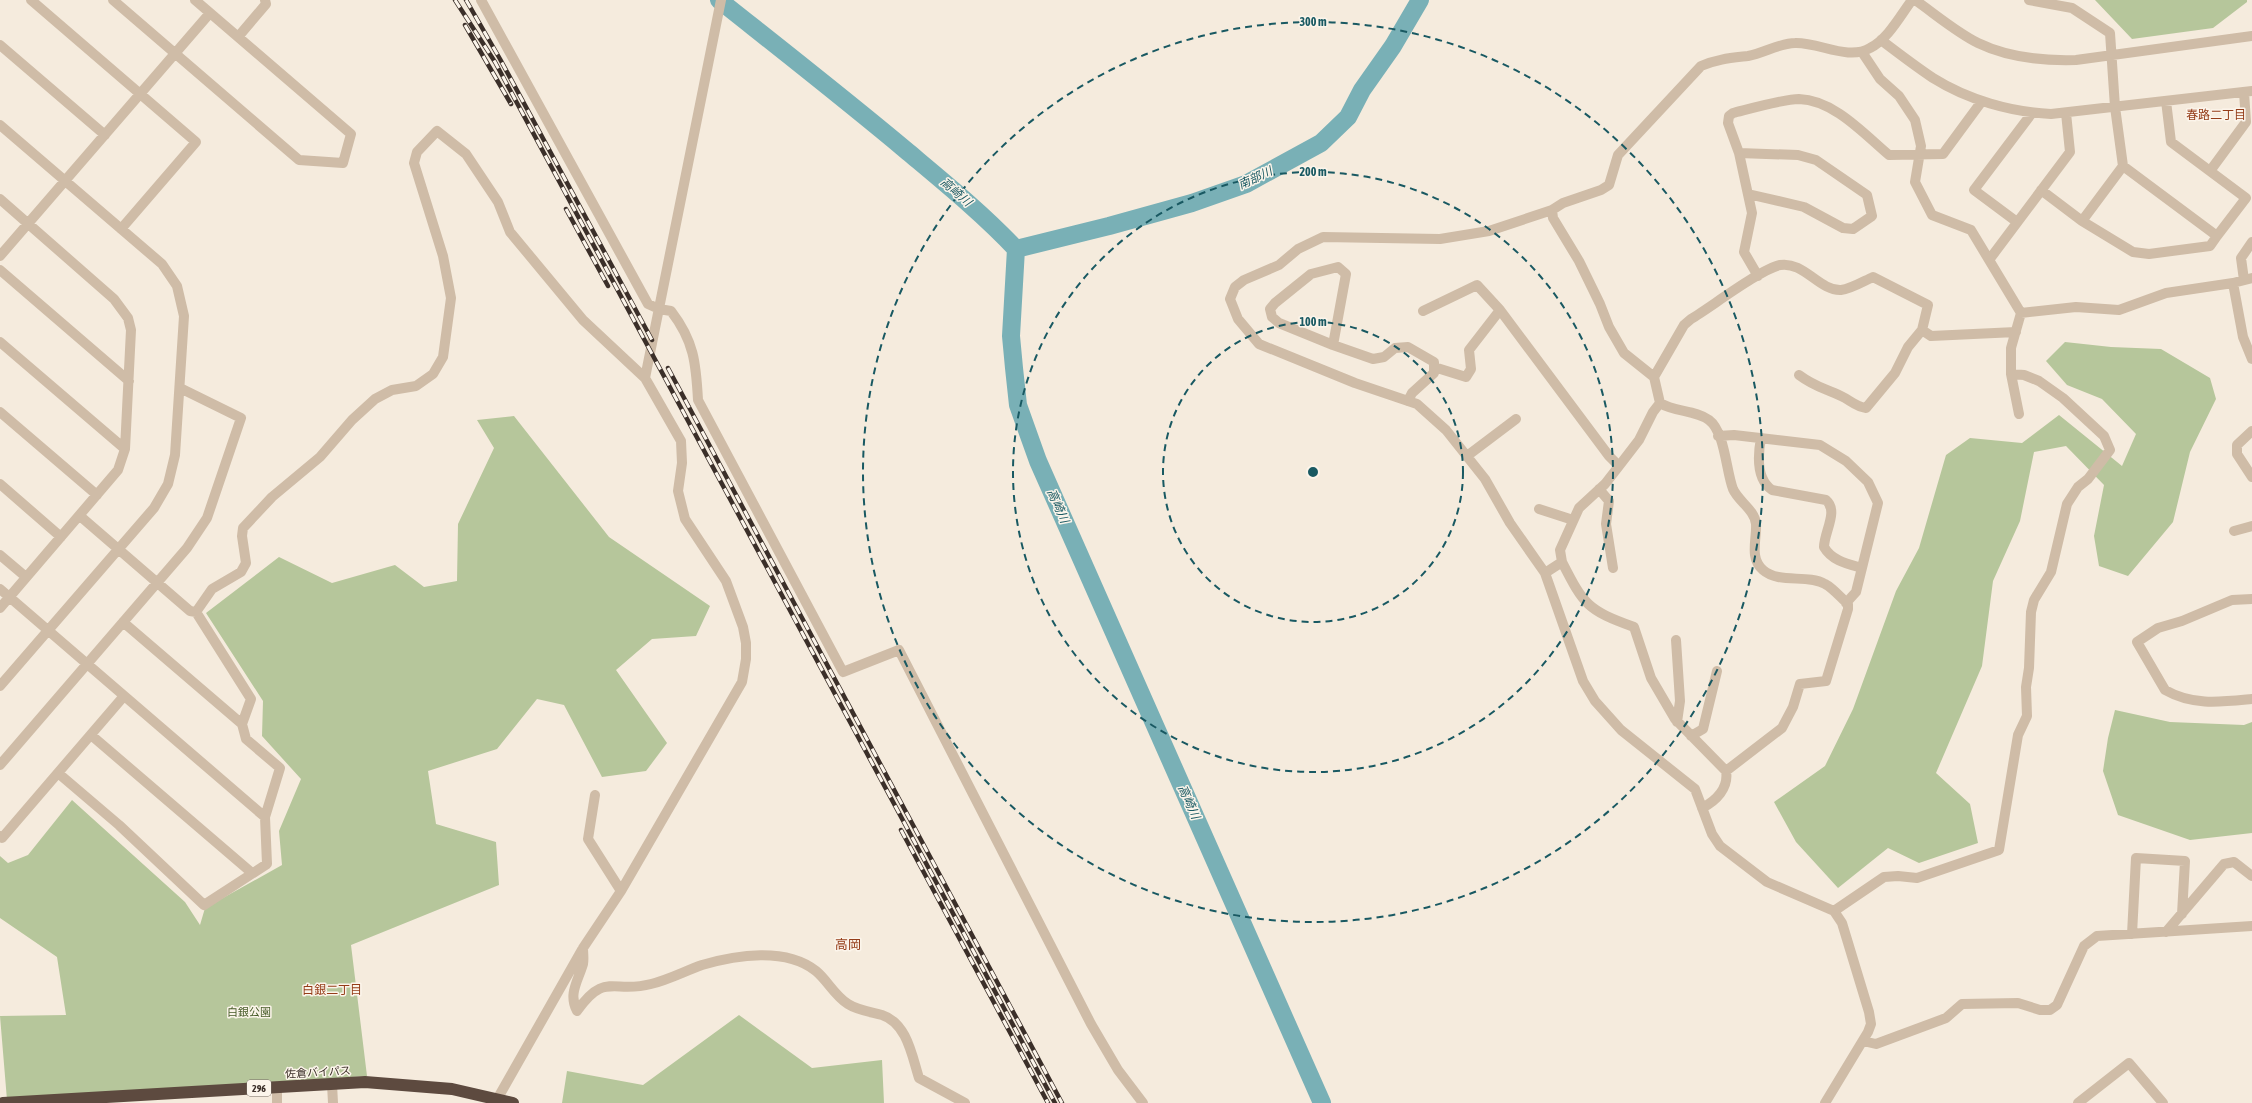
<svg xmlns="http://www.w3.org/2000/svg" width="2252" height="1103" viewBox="0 0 2252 1103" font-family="'Asap Condensed','Noto Sans JP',sans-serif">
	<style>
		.green { fill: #b6c69b }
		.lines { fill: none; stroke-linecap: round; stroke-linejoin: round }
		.river { stroke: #79b0b6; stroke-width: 18 }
		.minor { stroke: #cfbca7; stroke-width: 10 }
		.highway { stroke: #5d4a3f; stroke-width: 12 }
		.rail-casing { stroke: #3b2f29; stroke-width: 4.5 }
		.rail { stroke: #fcf5eb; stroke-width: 3; stroke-dasharray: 9; stroke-linecap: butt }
		.ring { fill: none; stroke: #195962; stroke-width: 2; stroke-dasharray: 7 5 }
		.labels { text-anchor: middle; stroke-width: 3; stroke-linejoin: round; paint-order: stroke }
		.shield { fill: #fcf5eb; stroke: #756a63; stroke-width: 1 }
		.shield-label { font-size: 10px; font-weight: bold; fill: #3b2f29 }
		.park-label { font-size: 11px; fill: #475c29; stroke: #fcf5eb }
		.street-label { font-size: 11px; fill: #3b2f29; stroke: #fcf5eb }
		.neighbourhood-label { font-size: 12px; fill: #943c18; stroke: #fcf5eb }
		.water-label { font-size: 12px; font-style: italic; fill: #195962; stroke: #fcf5eb }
		.quarter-label { font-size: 13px; fill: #943c18; stroke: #fcf5eb }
		.centre { fill: #195962; stroke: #fcf5eb; stroke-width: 2 }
		.ring-label { font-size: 12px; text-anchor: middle; font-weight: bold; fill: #195962; stroke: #fcf5eb; stroke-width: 3; stroke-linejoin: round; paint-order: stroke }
	</style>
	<rect width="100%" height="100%" fill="#f5ebdd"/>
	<path class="green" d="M2095,0H2247V2L2213,28L2132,39Z
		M2065,342L2111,347L2161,349L2210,378L2216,399L2190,452L2173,522L2128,576L2099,566L2094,536L2104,485L2066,446L2034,452L2020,521L1993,581L1982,666L1936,773L1970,804L1978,843L1919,863L1888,848L1838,888L1796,842L1774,802L1825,766L1853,709L1896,591L1919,548L1946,455L1970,438L2022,443L2059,415L2122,466L2136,434L2102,399L2067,385L2046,361Z
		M514,416L609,537L710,606L696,636L652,639L616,670L667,743L646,771L602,777L564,705L537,699L497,749L428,771L436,824L496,842L499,885L351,945L367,1076L7,1100L0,1016L66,1015L57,957L0,918V856L8,863L28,855L72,800L185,902L200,925L205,908L282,865L279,831L301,779L262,736L263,701L206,613L279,557L332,583L395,565L424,587L457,581L458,524L494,448L477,420Z
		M2115,710L2170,722L2244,725L2252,722V833L2190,840L2118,815L2103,771L2108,738Z
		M739,1015L812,1068L882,1060L884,1103H562L567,1071L643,1085Z"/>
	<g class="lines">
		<path class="river" d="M719,0C782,50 846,100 908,152C945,183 983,214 1016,249L1011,336L1014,368L1018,405L1038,461L1322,1103
			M1016,249L1109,226L1192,203L1246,184L1321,143L1348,117L1362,90L1393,46L1420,0"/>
		<path class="minor" d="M31,0L196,142L121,229
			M113,0L299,160L343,163L351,134L195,0
			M481,0L648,304L659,309L671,311C694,341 696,363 698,400L843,672L899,650L1091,1024L1118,1070L1143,1103
			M1915,0C1935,14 1956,32 1978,43C2009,58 2042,61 2076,60L2252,36
			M2029,0L2072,8L2110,33L2115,107L2123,166
			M238,37L266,4L265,0
			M1881,40C1898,53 1915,66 1933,78C1968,100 2011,112 2051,114L2252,91
			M0,45L105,135
			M1862,52L1880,79L1899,96L1915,120L1921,146L1915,182L1932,215L1971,230L2021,313L2076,307L2119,310L2166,293L2233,283
			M0,125L162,264L177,286L184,316L175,455L168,484L154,508L0,686
			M1739,153L1798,155L1816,160L1867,195L1872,216L1853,229L1843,228L1804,207L1748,194
			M2210,171L2246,122L2244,92
			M2041,190L2082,221L2123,166L2217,236L2246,198L2171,142L2166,101
			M0,199L114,299L128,318L131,330L125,449L118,470L0,608
			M1552,210L1489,231L1440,239L1323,237L1298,249L1279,265L1244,280L1235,287L1230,299L1238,319L1259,344L1355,383L1417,404L1446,430L1485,479L1510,523L1545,573L1583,681L1595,701L1621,730L1695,789L1712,834L1720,846L1767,882L1834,911L1842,923L1869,1012L1871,1024L1868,1032L1825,1103
			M2082,221L2133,252L2149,254L2210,246L2217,236
			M2017,222L1974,190L2032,113
			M0,256L210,13
			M1989,260L2070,152L2066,113
			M0,270L129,381
			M1758,276L1744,252L1752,213L1739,153L1728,123L1729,116L1733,113C1749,109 1784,99 1799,99C1834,100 1864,134 1889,155L1943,154L1982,101
			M2252,278L2233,283L2243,337L2252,359
			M2244,280L2241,258L2252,242
			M1423,311L1477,285L1500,310
			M1922,330L1931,336L2016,332
			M0,342L125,449
			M1333,345L1346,274L1338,267L1311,274L1275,303L1270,309L1272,317L1279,323L1333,345L1373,359L1384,357L1395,348L1408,347L1434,362V373L1412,393L1408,401
			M1434,367L1466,377L1471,369L1469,350L1500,310L1609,456L1619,466
			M1654,377L1624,353L1609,327L1600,304L1579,261L1553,218L1552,210L1563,203L1601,190L1609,185L1618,155L1701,66C1717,59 1731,58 1748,56C1764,53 1780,43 1795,43C1819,42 1848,61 1870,48C1888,39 1900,16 1912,0
			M1660,403C1674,412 1696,410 1709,420C1725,432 1726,471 1733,489C1738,501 1755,510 1756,524C1757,539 1749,558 1763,570C1779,584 1807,574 1825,584C1833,588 1841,598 1848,604V609L1826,681L1800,684L1793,707L1782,728L1726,771
			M0,412L97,495
			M2019,414L2011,374V348L2021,313
			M2252,431L2237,445V454L2252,477
			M1718,436L1734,435L1820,445L1846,461L1868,482L1878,503L1856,592L1846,603
			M1761,438C1758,454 1756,479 1772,490L1826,500C1839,511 1824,532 1824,547C1832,561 1848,564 1862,568
			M1467,456L1516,419
			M0,484L61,537
			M1599,489L1609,501L1606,524L1613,568
			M1539,509L1573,520
			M80,516L190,611L196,612L212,589L241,572L246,563L242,536L243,528L272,497L320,457L352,420L375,399L392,390L416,386L433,374L443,357L451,298L443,256L414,163L417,152L437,131L466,154L498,202L510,232L583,320L645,378
			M2234,531L2252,526
			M0,555L26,577
			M1562,562C1584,605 1587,610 1634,627L1651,678L1675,719L1726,771C1729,788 1716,801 1702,808
			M1545,573L1562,562L1560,550L1579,508L1605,484L1619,466L1639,440L1653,412L1660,403L1654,377L1684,325L1691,319C1711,307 1761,269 1780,265C1804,261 1819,291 1841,290C1851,289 1864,281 1873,277L1928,305L1922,330L1908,347L1895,373L1866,408C1856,407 1850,400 1841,396C1824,388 1815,387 1799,375
			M0,589L265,817
			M2252,599L2232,600L2182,621L2158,628L2137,642L2165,690C2193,706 2221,702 2252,699
			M123,622L242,724
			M1676,640L1680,701L1677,722
			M91,735L252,873
			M1691,736L1703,729L1717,671
			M0,765L187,548L207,518L241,418L180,388
			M58,773L119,825L204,905L267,864L265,817L280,768L246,739L242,724L251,699L196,612
			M595,795L588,839L621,891
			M0,836L2,838L124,696
			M1834,911L1884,877L1898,876L1917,878L1999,850L2018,735L2027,716L2026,687L2029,668L2031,612L2034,600L2051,572L2067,504L2078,487L2088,479L2110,450L2104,436L2063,398L2039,381L2024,375L2011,374
			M2166,932L2224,864L2234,862L2252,876
			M2132,934L2136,858L2185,861L2182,914
			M583,948C583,953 584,960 583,964C578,981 568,994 577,1011C605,971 613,994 651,984C668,980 685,971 702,965C736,955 786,947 816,971C828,981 834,995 848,1004C857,1010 871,1012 882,1015C907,1023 912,1056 919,1078L965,1103
			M1863,1041L1876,1044L1946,1018L1962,1004L2018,1003L2040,1010H2050L2057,1005L2084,946L2097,936L2252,926
			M332,1084L333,1103
			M277,1103V1087
			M495,1103L583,948L621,891L742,682L746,659V643L743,627L726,581L685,519L678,491L682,463L681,441L645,378L721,0
			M2078,1103L2129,1063L2163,1103"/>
		<path class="highway" d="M3,1103L365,1082L452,1089L513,1103"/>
		<defs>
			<path id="rail" d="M455,0L495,62L1055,1103
				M466,0L500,59L652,340
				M465,25L511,104
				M566,209L608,286
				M668,368L1062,1103
				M901,830L1048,1103"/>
		</defs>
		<use href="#rail" class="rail-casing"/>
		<use href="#rail" class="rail"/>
	</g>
	<g class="ring">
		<circle cx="1313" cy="472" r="150"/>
		<circle cx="1313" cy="472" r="300"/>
		<circle cx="1313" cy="472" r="450"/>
	</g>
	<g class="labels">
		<rect class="shield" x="247" y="1080" width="24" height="16" rx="3"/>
		<g class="shield-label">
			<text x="259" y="1092">296</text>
		</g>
		<g class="park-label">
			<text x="249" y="1016">白銀公園</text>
		</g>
		<g class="street-label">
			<text transform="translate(318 1072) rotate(-3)" y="4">佐倉バイパス</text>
		</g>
		<g class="neighbourhood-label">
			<text x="2216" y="119">春路二丁目</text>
			<text x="332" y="994">白銀二丁目</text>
		</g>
		<g class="water-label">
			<text transform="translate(1255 178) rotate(-25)" y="4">南部川</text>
			<text transform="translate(956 192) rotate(41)" y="4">高崎川</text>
			<text transform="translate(1058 506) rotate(66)" y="4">高崎川</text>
			<text transform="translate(1189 802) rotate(66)" y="4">高崎川</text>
		</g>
		<g class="quarter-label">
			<text x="848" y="949">高岡</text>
		</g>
	</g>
	<circle cx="1313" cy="472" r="6" class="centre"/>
	<g class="ring-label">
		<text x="1313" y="26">300 m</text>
		<text x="1313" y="176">200 m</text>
		<text x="1313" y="326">100 m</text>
	</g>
</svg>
